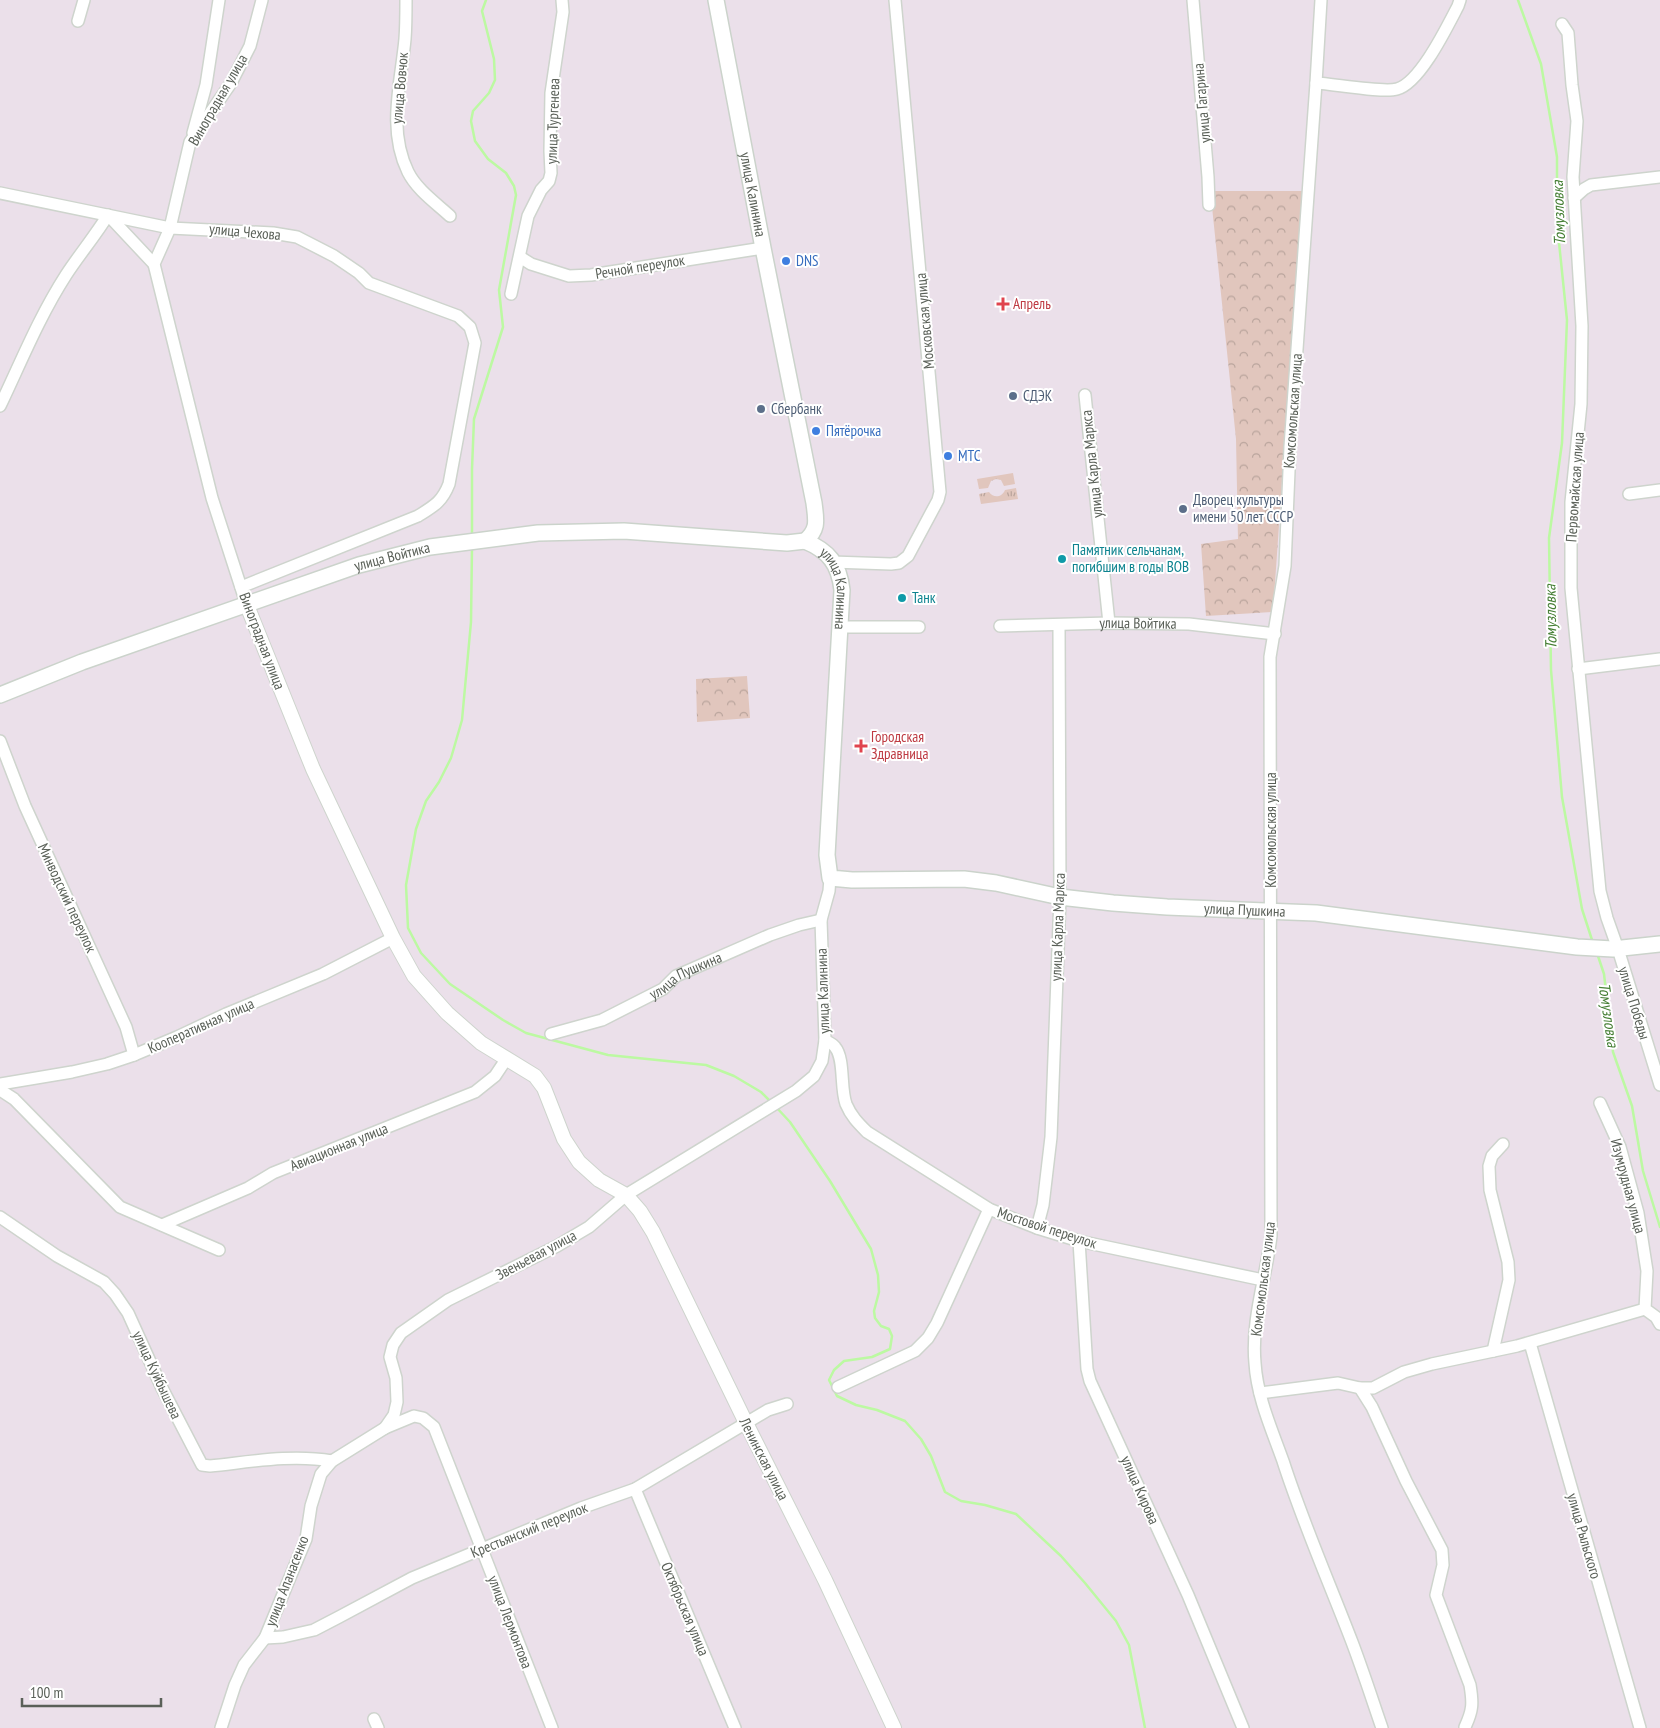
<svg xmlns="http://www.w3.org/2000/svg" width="1660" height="1728" viewBox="0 0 1660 1728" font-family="'PT Sans Narrow',sans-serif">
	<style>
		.grass { fill: url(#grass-tufts) }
		.park { fill: url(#park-crowns) }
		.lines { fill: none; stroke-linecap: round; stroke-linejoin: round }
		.stream { stroke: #bcf9a2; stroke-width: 2.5 }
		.minor-casing { stroke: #ced4cd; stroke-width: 14 }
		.tertiary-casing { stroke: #ced4cd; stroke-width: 16 }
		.secondary-casing { stroke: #cbd3cb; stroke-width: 18 }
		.minor { stroke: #fff; stroke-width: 11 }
		.tertiary { stroke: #fff; stroke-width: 14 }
		.secondary { stroke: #fff; stroke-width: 15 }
		.shop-dot { fill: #3f7fe0; stroke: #fff; stroke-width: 2 }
		.health-dot { fill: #e0444e; stroke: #fff; stroke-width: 2 }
		.service-dot { fill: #5c6f8a; stroke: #fff; stroke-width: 2 }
		.culture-dot { fill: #0f9aa8; stroke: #fff; stroke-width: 2 }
		.labels { text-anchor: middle; stroke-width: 4; stroke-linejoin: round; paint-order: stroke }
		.street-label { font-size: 15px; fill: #5a6058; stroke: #fff }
		.shop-label { font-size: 15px; fill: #366cbe; stroke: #fff; text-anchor: start }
		.health-label { font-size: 15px; fill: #be3a42; stroke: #fff; text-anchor: start }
		.service-label { font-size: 15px; fill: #4e5e75; stroke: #fff; text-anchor: start }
		.culture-label { font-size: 15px; fill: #0d838f; stroke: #fff; text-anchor: start }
		.water-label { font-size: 16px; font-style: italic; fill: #457e34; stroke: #fff }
	</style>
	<defs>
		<pattern id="grass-tufts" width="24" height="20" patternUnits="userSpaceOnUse" patternTransform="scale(1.25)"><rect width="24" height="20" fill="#e1c6bd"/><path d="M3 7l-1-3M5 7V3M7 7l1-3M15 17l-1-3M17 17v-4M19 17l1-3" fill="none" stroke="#b9a49c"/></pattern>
		<pattern id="park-crowns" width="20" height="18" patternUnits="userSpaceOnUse" patternTransform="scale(1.25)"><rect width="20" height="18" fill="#e1c6bd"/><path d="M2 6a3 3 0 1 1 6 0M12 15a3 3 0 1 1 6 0" fill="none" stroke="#b9a49c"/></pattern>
	</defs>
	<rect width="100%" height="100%" fill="#ebe0ea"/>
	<path class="grass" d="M1013,473L1015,484L1004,486L1001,480L996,479L991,481L988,488L979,489L977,479Z
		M1016,488L1018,499L981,504L979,494L989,492C994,499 1002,497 1005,490Z"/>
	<path class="park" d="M1215,191H1302L1273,612L1206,616L1201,544L1238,539L1236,439L1211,197Z
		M747,676L750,718L697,722L696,679Z"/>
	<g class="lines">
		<path class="stream" d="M1518,0L1541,64L1557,157V223L1567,320L1562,443L1549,538L1551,670L1562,797L1582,909L1593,943
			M472,536V469L474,419L503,327L499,290L516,195L514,186L506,173L488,159L475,141L471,121L473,111L489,93L495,80L494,59L482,11L486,0
			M472,547L471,622L462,720L451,758L439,782L426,801L416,829L406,885L408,928L421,953L450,984L503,1020L526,1033L608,1055L706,1065L734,1076L761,1092L772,1103
			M1597,953L1604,974L1613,1052L1632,1106L1643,1171L1660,1227
			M776,1107L790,1122L830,1181L871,1249L878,1275L879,1292L874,1311L875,1318L881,1326L889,1329L892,1336L890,1349L872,1357L844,1361L834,1370L829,1380L837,1396L856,1405L877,1410L905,1421L921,1439L931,1456L945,1492L961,1501L985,1505L1016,1514L1061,1556L1085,1583L1116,1621L1129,1645L1145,1728"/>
		<defs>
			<g id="minor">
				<path d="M406,0C406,13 406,26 405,39C401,83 387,129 408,172C417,190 436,203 450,216"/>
				<path d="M1193,0L1208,177L1209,205"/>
				<path d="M1321,0L1316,83L1290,447L1285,566L1270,657L1271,1236C1266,1278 1251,1320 1255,1363C1257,1397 1272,1430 1283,1461C1303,1523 1329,1582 1352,1642C1363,1671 1372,1699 1382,1728"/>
				<path d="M78,21L84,0"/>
				<path d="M1562,24L1568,33L1572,85L1577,121L1573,177L1582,326L1581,404L1571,502V588L1600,891L1607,918L1618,949L1660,1085"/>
				<path d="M1316,83C1334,84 1383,93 1397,89C1420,83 1447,27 1458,6L1460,0"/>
				<path d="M193,133L206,85L219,0"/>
				<path d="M0,193L170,228L273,233L297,237L334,256L359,273L369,283L458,316L470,327L475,343L449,484C442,502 434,506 418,516L241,587"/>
				<path d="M1574,198L1584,189L1591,185L1660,177"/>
				<path d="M520,257L531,264L569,276L591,275L763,248"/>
				<path d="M511,294L528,216L541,190L549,181L551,173L550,151L551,93L563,12L562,0"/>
				<path d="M1085,395L1109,623"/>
				<path d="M0,406C21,362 39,317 66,275C79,255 95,236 108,215L154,264"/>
				<path d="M1629,494L1660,490"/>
				<path d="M832,562L891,564L899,563L908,556L938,500L940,492L895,0"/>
				<path d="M246,603L212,498L154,264L170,228L190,142L231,83L250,46L262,0"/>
				<path id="s1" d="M1000,626L1109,623L1189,624L1275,634"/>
				<path d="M840,627H919"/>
				<path d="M1578,669L1660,659"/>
				<path d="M0,741L25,806L126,1027L134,1055"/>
				<path id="s2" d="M551,1034L602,1020L663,989L676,976L770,935L799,925L821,920"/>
				<path d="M825,1040C828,1042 833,1044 835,1047C845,1059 840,1088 846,1104C851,1116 858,1123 867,1132L989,1209L1037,1228L1079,1241L1263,1280"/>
				<path d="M0,1084L72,1072L107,1064L134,1055L177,1037L226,1014L323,974L393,938"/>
				<path d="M0,1090L14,1099L120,1207L219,1250"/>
				<path d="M1600,1103L1620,1147L1638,1213L1647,1271L1645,1309L1656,1317L1660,1324"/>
				<path d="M0,1217L57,1256L104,1282L115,1294L128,1313L162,1388L202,1465L210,1466C250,1462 291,1454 332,1461"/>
				<path d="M162,1225L248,1188L273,1173L475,1092L495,1076L507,1058"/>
				<path d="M1037,1228L1043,1205L1051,1137L1060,897L1059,625"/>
				<path d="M1079,1241L1087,1369L1090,1381L1188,1595L1243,1728"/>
				<path d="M1530,1343L1640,1728"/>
				<path d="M1493,1351L1509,1280L1508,1262L1490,1190L1489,1166L1492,1156L1503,1144"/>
				<path d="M838,1387L915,1351L928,1338L937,1323L989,1209"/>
				<path d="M1360,1388L1372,1407L1406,1481L1442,1550L1443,1565L1436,1595L1470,1685C1473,1703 1473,1710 1465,1727"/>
				<path d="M1260,1393L1338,1383L1360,1388H1373L1404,1372L1432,1364L1517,1346L1645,1309"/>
				<path d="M385,1428L394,1415L397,1402L396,1378L390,1357L393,1345L401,1333L448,1300L557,1246L589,1227L626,1195L796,1091L814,1076L822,1061L825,1040L821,920L829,891L830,878"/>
				<path d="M635,1489L735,1728"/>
				<path d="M265,1638L283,1637L314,1630L339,1617L412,1578L581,1508L635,1489L768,1410L787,1404"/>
				<path d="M374,1719L378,1728"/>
				<path d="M221,1728L235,1685L244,1665L265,1638L298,1558L306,1539L311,1506L321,1474L332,1461L385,1428L414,1416L423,1418L434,1427L552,1728"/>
			</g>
			<path id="tertiary" d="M246,603L313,769L393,938L414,976L447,1013L481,1043L535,1076L544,1088L564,1139L579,1162L599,1180L626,1195L640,1211L653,1232L746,1423L825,1580L894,1728"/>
			<g id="secondary">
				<path id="s3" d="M716,0L763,248L814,503C816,520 819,529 805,541"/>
				<path id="s4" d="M805,541C829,551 839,564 842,590L827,855L830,878L852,880L964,879L996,883L1060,897L1113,903L1167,907L1316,913L1577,947L1613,949L1660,944"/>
				<path id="s5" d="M0,695L82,662L359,565L430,547L538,533L624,531L787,543L805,541"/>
			</g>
		</defs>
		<use href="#minor" class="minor-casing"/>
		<use href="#tertiary" class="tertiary-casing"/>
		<use href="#secondary" class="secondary-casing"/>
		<use href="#minor" class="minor"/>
		<use href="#tertiary" class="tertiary"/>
		<use href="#secondary" class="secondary"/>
	</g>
	<g class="shop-dot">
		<circle cx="786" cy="261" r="5"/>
		<circle cx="816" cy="431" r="5"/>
		<circle cx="948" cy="456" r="5"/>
	</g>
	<g class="health-dot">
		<path d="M1000.5 296.5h5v5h5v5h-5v5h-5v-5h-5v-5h5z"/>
		<path d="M858.5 738.5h5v5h5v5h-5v5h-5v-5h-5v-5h5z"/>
	</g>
	<g class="service-dot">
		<circle cx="1013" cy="396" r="5"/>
		<circle cx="761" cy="409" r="5"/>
		<circle cx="1183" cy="509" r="5"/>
	</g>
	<g class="culture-dot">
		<circle cx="1062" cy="559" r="5"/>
		<circle cx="902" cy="598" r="5"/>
	</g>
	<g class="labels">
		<g class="street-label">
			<text transform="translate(400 88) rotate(-85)" y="5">улица Вовчок</text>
			<text transform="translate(218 100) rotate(-60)" y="5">Виноградная улица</text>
			<text transform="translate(1202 103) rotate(-95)" y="5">улица Гагарина</text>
			<text transform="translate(553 121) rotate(-88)" y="5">улица Тургенева</text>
			<text dy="5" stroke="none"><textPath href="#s3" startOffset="198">улица Калинина</textPath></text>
			<text transform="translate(245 232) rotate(5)" y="5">улица Чехова</text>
			<text transform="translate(640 267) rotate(-9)" y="5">Речной переулок</text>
			<text transform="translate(925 321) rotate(-95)" y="5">Московская улица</text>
			<text transform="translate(1293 411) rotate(-86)" y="5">Комсомольская улица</text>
			<text transform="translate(1092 464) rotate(-96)" y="5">улица Карла Маркса</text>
			<text transform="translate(1575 487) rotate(-86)" y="5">Первомайская улица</text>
			<text dy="5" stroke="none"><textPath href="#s5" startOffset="416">улица Войтика</textPath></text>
			<text dy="5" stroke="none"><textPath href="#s4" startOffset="62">улица Калинина</textPath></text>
			<text dy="5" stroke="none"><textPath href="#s1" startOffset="138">улица Войтика</textPath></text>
			<text transform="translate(262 641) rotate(69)" y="5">Виноградная улица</text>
			<text transform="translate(1271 830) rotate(-90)" y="5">Комсомольская улица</text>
			<text transform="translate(67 898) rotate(65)" y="5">Минводский переулок</text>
			<text dy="5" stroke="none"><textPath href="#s4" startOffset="771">улица Пушкина</textPath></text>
			<text transform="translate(1058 927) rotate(-88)" y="5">улица Карла Маркса</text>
			<text dy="5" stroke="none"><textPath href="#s2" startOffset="148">улица Пушкина</textPath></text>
			<text transform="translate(823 991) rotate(-92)" y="5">улица Калинина</text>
			<text transform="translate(1634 1003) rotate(73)" y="5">улица Победы</text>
			<text transform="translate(201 1026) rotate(-24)" y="5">Кооперативная улица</text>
			<text transform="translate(339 1147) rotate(-22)" y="5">Авиационная улица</text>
			<text transform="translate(1628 1186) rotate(75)" y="5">Изумрудная улица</text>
			<text transform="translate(1047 1228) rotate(18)" y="5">Мостовой переулок</text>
			<text transform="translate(536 1255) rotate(-28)" y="5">Звеньевая улица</text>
			<text transform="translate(1263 1279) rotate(-83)" y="5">Комсомольская улица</text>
			<text transform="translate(157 1375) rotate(65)" y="5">улица Куйбышева</text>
			<text transform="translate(764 1459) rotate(63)" y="5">Ленинская улица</text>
			<text transform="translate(1140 1490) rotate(66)" y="5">улица Кирова</text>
			<text transform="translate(529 1530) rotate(-22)" y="5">Крестьянский переулок</text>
			<text transform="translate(1584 1536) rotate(74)" y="5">улица Рыльского</text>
			<text transform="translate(287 1581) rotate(-69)" y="5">улица Апанасенко</text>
			<text transform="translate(685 1609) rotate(67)" y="5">Октябрьская улица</text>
			<text transform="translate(510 1622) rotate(69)" y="5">улица Лермонтова</text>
		</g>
		<g class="shop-label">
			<text x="796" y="266">DNS</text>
			<text x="826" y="436">Пятёрочка</text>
			<text x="958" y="461">МТС</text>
		</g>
		<g class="health-label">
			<text x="1013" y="309">Апрель</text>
			<text x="871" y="742">Городская<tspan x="871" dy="17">Здравница</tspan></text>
		</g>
		<g class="service-label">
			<text x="1023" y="401">СДЭК</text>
			<text x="771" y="414">Сбербанк</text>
			<text x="1193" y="505">Дворец культуры<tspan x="1193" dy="17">имени 50 лет СССР</tspan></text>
		</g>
		<g class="culture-label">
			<text x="1072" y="555">Памятник сельчанам,<tspan x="1072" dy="17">погибшим в годы ВОВ</tspan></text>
			<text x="912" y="603">Танк</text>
		</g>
		<g class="water-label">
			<text transform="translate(1558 213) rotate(-92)" y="6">Томузловка</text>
			<text transform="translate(1550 617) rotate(-91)" y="6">Томузловка</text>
			<text transform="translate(1609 1015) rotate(82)" y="6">Томузловка</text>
		</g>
	</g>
	<path d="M22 1698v8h139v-8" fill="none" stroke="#5a6058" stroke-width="2.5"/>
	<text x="30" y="1698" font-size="15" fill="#5a6058" stroke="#ffffff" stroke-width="4" paint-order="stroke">100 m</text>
</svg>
